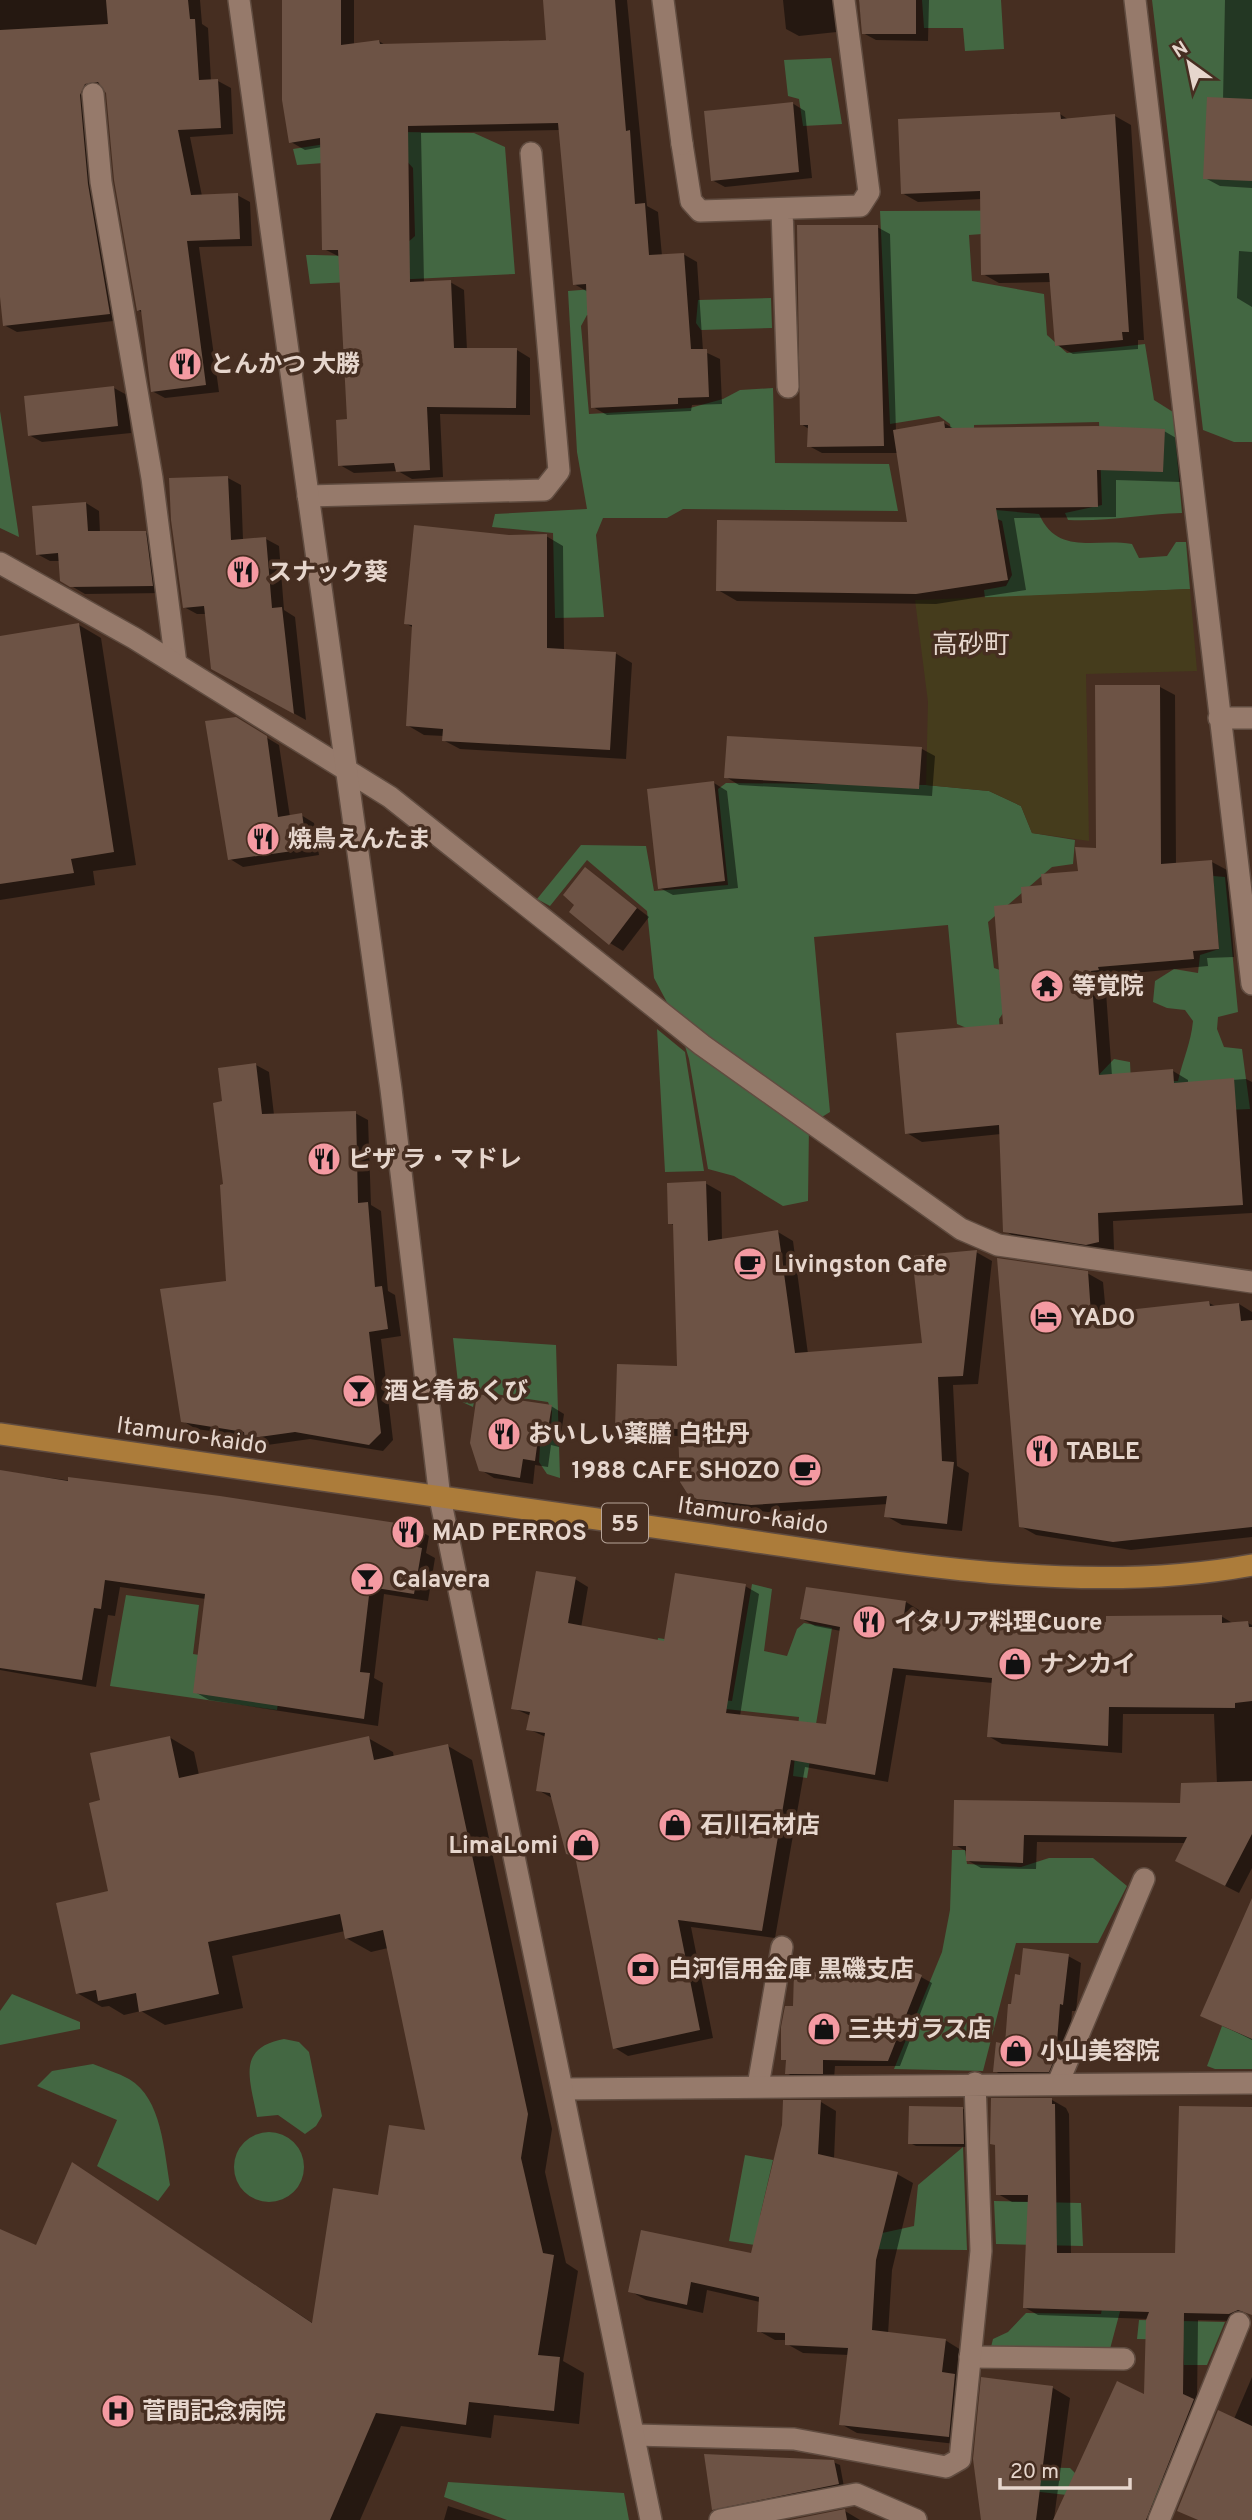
<svg xmlns="http://www.w3.org/2000/svg" width="1252" height="2520" viewBox="0 0 1252 2520" font-family="Overpass,'Noto Sans JP',sans-serif">
	<style>
		.green { fill: #436742 }
		.sand { fill: #453c1c }
		.shadow { fill: #0007 }
		.building { fill: #6d5345 }
		.lines { fill: none; stroke-linecap: round; stroke-linejoin: round }
		.service-casing { stroke: #604c40; stroke-width: 24 }
		.minor-casing { stroke: #604c40; stroke-width: 24 }
		.tertiary-casing { stroke: #604c40; stroke-width: 24 }
		.primary-casing { stroke: #604c40; stroke-width: 24 }
		.service { stroke: #967a6b; stroke-width: 21 }
		.minor { stroke: #967a6b; stroke-width: 21 }
		.tertiary { stroke: #967a6b; stroke-width: 21 }
		.primary { stroke: #ac7c3a; stroke-width: 21 }
		.labels { text-anchor: middle; stroke-width: 7; stroke-linejoin: round; paint-order: stroke }
		.shield { fill: #462e21; stroke: #b6a499; stroke-width: 2 }
		.shield-label { font-size: 23px; font-weight: bold; fill: #e6d6cd }
		.poi-label { font-size: 24px; font-weight: bold; fill: #e6d6cd; stroke: #462e21; text-anchor: start }
		.street-label { font-size: 24px; fill: #e6d6cd; stroke: #462e21 }
		.neighbourhood-label { font-size: 26px; fill: #e6d6cd; stroke: #462e21 }
	</style>
	<rect width="100%" height="100%" fill="#462e21"/>
	<path class="green" d="M922,0H1001L1004,49L965,51L963,28H924Z
		M1152,0H1252V442H1234L1203,430Z
		M831,58L842,124L803,126L799,99L788,96L784,60Z
		M402,132L474,133L505,147L515,274L310,284L306,255C340,255 390,261 415,236L413,168L403,157L297,165L293,149Z
		M1121,210L1122,223L969,235L972,281L1044,294L1047,335L1067,353L1145,344L1154,400L1173,412L1182,513C1143,514 1106,522 1068,520L1065,513L1102,505L1099,422L974,425V508L1039,514C1058,556 1094,538 1132,544L1139,558L1167,556L1176,542H1186L1190,589L985,598L984,590L1006,586L1012,575L1002,521L990,516L964,518L950,424L939,416L890,424L880,211Z
		M643,285L644,316L587,315L581,326L589,414L690,408L723,399L740,390L773,388L775,463L889,464L898,511L683,509L667,518H603L596,535L604,617L555,618L553,533L492,527L495,514L587,509L577,452L568,291Z
		M771,298L772,328L701,330L696,323L698,300Z
		M0,411L19,537L0,528Z
		M726,783L926,785L989,791L1021,806L1032,833L1075,840L1073,864L1052,867L988,922L994,968L1015,975L1008,1006L999,1019L1005,1098L1091,1083L1114,1059L1130,1062L1131,1082L1178,1081C1183,1059 1191,1043 1193,1021L1185,1010L1167,1008L1153,1002L1155,981L1174,969L1198,973L1200,955L1219,949L1213,876L1225,877L1238,1012L1218,1017L1217,1029L1224,1047L1242,1049L1250,1109L994,1120L969,1029L957,1024L948,925L814,937L830,1112L809,1125L808,1201L783,1206L734,1176L708,1169L689,1059L678,1023L654,978L647,911L587,860L550,906L537,899L581,845L646,846L654,891L728,885L718,789Z
		M657,1029L685,1052L704,1171L665,1172Z
		M453,1338L556,1345L560,1478L547,1474L539,1462L540,1446L550,1442L552,1412L548,1402L482,1392L475,1397L473,1407L460,1401Z
		M752,1584L772,1589L764,1651L787,1656L797,1629L804,1623L832,1628L807,1778L793,1776L799,1717L717,1708L648,1709L658,1638L677,1641L670,1693L732,1701Z
		M126,1595L199,1605L193,1654L245,1662L290,1615L277,1710L110,1686Z
		M952,1850H965L967,1864L1021,1867L1049,1858H1093L1127,1886L1098,1943H1016L983,2071L894,2069L942,1952L950,1910Z
		M12,1994L80,2022V2029L0,2045V2011Z
		M1222,2026L1252,2039V2069H1215L1207,2066Z
		M284,2039L299,2042L309,2052L322,2116L316,2126L305,2134L278,2115L257,2117C250,2079 236,2048 284,2039Z
		M93,2064C105,2069 118,2073 129,2079C162,2098 164,2152 170,2185L158,2201L97,2166L117,2120L37,2086L52,2071Z
		M234 2167a35 35 0 1 1 70 0a35 35 0 1 1-70 0Z
		M963,2147L967,2250L850,2249L873,2235L914,2226L918,2185Z
		M745,2155L773,2160L760,2216L823,2231L761,2246L729,2241Z
		M994,2201L1081,2203L1083,2246L996,2244Z
		M1108,2274H1130L1110,2349L991,2347L993,2339L1008,2332L1026,2313L1101,2314Z
		M1139,2320L1225,2322L1207,2365H1184L1183,2340L1137,2339Z
		M1021,2467L1070,2468L1075,2473L1143,2467L1163,2477L1155,2505L1013,2489Z
		M448,2482L624,2493L629,2520H507L444,2497Z"/>
	<path class="sand" d="M1190,589L1197,671L1086,674L1089,841L1032,833L1021,806L989,791L926,785L928,702L915,600Z"/>
	<path class="shadow" d="M0,0H200L202,24L208,28L211,81H218L231,88L233,134L190,137L202,196L237,195L250,202L252,246L199,247L219,392L165,398L152,391L143,313L138,310L106,89H99L122,320L17,332L4,325L0,278Z
		M283,0H354V45L379,41L385,45L548,42L545,0H627L647,206L658,212L662,256L683,254L697,262L703,351L720,359L722,404L692,405L691,411L607,415L593,407L588,292L574,284L560,130L421,133L424,283L450,282L464,290L467,350H517L530,358V415L440,414L443,477L412,479L398,471L354,473L340,465L349,421L340,257L324,249L322,147L305,150L291,142Z
		M783,0H848L846,31L799,36L786,29Z
		M859,0H929L928,41L876,40L863,33Z
		M1225,0H1252V188L1220,186L1205,178L1223,100Z
		M792,103L805,111L812,178L725,187L712,180Z
		M1060,114L1069,120L1115,116L1131,125L1144,340H1138V349L1073,354L1057,345L1051,282L999,283L983,274L982,199L918,202L902,193Z
		M877,227L890,234L896,431L944,423L956,430L1164,431L1183,442L1181,482L1116,480V517L1014,518L1026,590L936,604L737,601L718,590L909,524L898,453H822L809,446V429L801,424Z
		M1239,251L1252,252V307L1237,298Z
		M114,388L127,395L131,433L42,442L29,435Z
		M228,478L241,485L243,540L266,539L279,546L284,610L295,617L306,720L212,668L207,614H197L184,607Z
		M86,503L99,511L100,533L145,532L158,540L165,593L85,594L61,580L60,561H50L37,554Z
		M546,536L563,546L564,650L615,653L632,663L626,759L460,749L443,740L444,736L424,735L407,725L414,628L405,623Z
		M79,625L101,638L136,865L93,871L95,885L0,900V637Z
		M1160,687L1175,695L1176,865L1212,862L1227,870L1234,957L1207,958L1208,966L1113,975V978H1105L1112,1076L1173,1071L1188,1080V1083L1246,1079L1252,1082V1213L1113,1221L1114,1250L1020,1240L1005,1231L1001,1134L922,1142L907,1133L1005,1026L1024,905L1044,887L1080,872L1098,850Z
		M236,719L279,745L290,817L301,815L314,823L319,855L243,867L230,859Z
		M922,749L935,756L932,796L739,785L726,777Z
		M714,783L727,791L738,888L673,895L660,888Z
		M586,869L649,917L623,951L610,943L577,905Z
		M256,1065L269,1072L274,1115L355,1113L368,1120L371,1205L381,1211L388,1291L395,1295L401,1336L381,1339L393,1440L383,1451L310,1439L260,1446L247,1436L196,1429L183,1421L228,1282L224,1102Z
		M705,1183L721,1192L722,1240L778,1232L793,1241L808,1354L924,1345L976,1252L992,1261L978,1384L953,1385L957,1466L969,1473L962,1531L902,1525L886,1516L888,1504L768,1512L714,1506L688,1492L680,1436L632,1435L617,1426L678,1368L675,1226L670,1223Z
		M1087,1273L1103,1282L1106,1314L1209,1303L1217,1307L1239,1304L1252,1312V1537L1131,1550L1036,1535L1020,1526Z
		M551,1406L564,1414L559,1447L551,1445L548,1467L535,1465L533,1484L494,1478L481,1470Z
		M0,1471L415,1528L429,1536L426,1553L435,1558L428,1601L384,1594L374,1678L383,1683L378,1726L209,1700L195,1692L206,1599L120,1587L115,1616L108,1615L96,1687L0,1670Z
		M575,1579L588,1587L581,1628L665,1644L745,1586L759,1594L740,1716L827,1726L841,1631L815,1626L802,1619L906,1602L919,1610L918,1618L998,1624L1107,1623L1221,1616L1234,1624L1248,1623L1252,1625V1868L1239,1893L1190,1868L1186,1843L1037,1842L1036,1869L981,1868L967,1860L968,1852L955,1845L1182,1805L1217,1784L1214,1714H1123L1122,1753L1002,1744L988,1736L993,1683L906,1675L888,1782L805,1767L775,1938L691,1927L713,2038L628,2056L615,2048L577,1859L567,1853L552,1798L538,1790L546,1737L528,1729L531,1716L513,1708Z
		M169,1737L194,1752L199,1775L368,1738L393,1752L394,1758L448,1746L472,1760L552,2129L545,2172L566,2263L578,2271L563,2361L584,2373L579,2424L494,2415L491,2438L401,2426L360,2520H0V2231L37,2247L73,2164L314,2324L379,2197L428,2132L388,1948L371,1952L346,1938L345,1931L232,1956L243,2008L165,2025L141,2011L124,2015L109,2006L102,2007L77,1993L110,1893L102,1802Z
		M1068,1956L1081,1963L1076,2011H1072L1068,2062L1062,2078L1008,2079L995,2071L1006,2045L1022,1977Z
		M1252,1957V2040L1202,2015Z
		M921,1977L932,1983L900,2066H835L834,2079L798,2080L787,2073L788,2061L783,2059L795,2008Z
		M1052,2100L1066,2108L1069,2114L1071,2255H1177L1252,2109V2285L1240,2321L1198,2320L1197,2403L1162,2520H983V2379L1053,2388L1070,2398L1054,2519L1145,2397L1148,2319L1038,2315L1024,2307L1029,2202H1012L998,2194L997,2146L992,2143Z
		M821,2102L836,2111L834,2159L897,2174L913,2183L892,2270L888,2334L945,2340L961,2350L965,2445L857,2433L841,2424L849,2355L803,2353L787,2344V2340H775L759,2331L760,2302L707,2290L703,2313L646,2300L630,2291L752,2255Z
		M962,2108L968,2112L970,2147L916,2146L910,2143Z
		M1252,2377V2520H1198L1179,2510L1234,2419Z
		M833,2462L840,2465L844,2487L731,2508L724,2505Z
		M448,2506L491,2520H444Z
		M845,2511L860,2520H799Z"/>
	<path class="building" d="M106,0H188L190,19H195L199,80L218,79L221,128L178,130L191,195L238,193L240,239L187,241L206,385L151,392L141,310L137,311L114,180L106,93L98,82L85,84L80,95L88,184L110,314L3,326L0,297V30L108,24Z
		M282,0H341V45L379,40L380,44L546,40L543,0H615L626,131L630,130L635,204L645,203L649,255L684,253L691,349H707L709,397L678,398V404L591,408L586,284L573,285L558,123L408,126L410,282L451,280L454,348H517L516,408L427,407L430,470L396,472L394,463L338,466L336,420L347,419L338,250H322L320,138L289,143L282,100Z
		M859,0H916V34H862Z
		M1207,97L1252,99V181L1203,179Z
		M793,102L799,172L711,181L704,111Z
		M1060,112L1061,119L1115,114L1129,332H1122L1123,340L1055,346L1049,273L981,275L980,191L901,194L898,119Z
		M797,225H878L884,446L807,447L808,425H800Z
		M114,386L118,426L28,436L24,396Z
		M944,421L945,428L1097,426L1165,429L1163,472L1097,470L1098,507L996,508L1008,580L916,594L716,591L717,520L907,522L893,430Z
		M228,476L231,540L266,537L272,608L282,607L294,714L211,669L204,606L183,608L171,520L169,478Z
		M86,502L88,531H146L153,586L70,587L60,581L58,553L36,555L32,506Z
		M414,525L509,535L547,534V648L616,652L610,750L442,741L443,729L406,726L412,625L404,624Z
		M79,623L114,852L71,859L74,873L0,884V636Z
		M1095,685H1160L1161,864L1212,860L1219,949L1193,951L1194,959L1098,967L1099,970L1091,971L1099,1075L1173,1069L1174,1083L1234,1078L1243,1205L1098,1213L1099,1242L1086,1245L1003,1232L999,1125L905,1134L896,1033L1003,1024L994,906L1022,903L1021,887L1042,885L1041,874L1078,871L1075,847L1096,848Z
		M236,717L267,736L278,817L302,813L307,849L228,860L205,721Z
		M727,736L922,747L919,789L724,778Z
		M714,781L725,881L658,889L647,789Z
		M585,867L637,908L609,945L569,912L574,905L563,895Z
		M256,1063L262,1114L356,1111L358,1203L368,1202L375,1287L382,1286L388,1329L369,1332L381,1433L369,1445L295,1432L245,1439L244,1432L181,1422L160,1289L226,1281L220,1185L223,1184L213,1103L222,1101L218,1068Z
		M706,1181L708,1241L778,1230L795,1353L922,1343L912,1256L977,1250L963,1376L938,1377L942,1461L954,1462L947,1524L884,1517L887,1496L751,1505L697,1499L687,1493L680,1482L678,1429L615,1427L617,1364L677,1366L673,1224H668L667,1183Z
		M997,1258L1088,1271L1091,1314L1209,1301L1210,1306L1239,1303L1241,1321L1252,1320V1527L1113,1542L1019,1527Z
		M477,1394L552,1405L546,1441L538,1439L535,1461L523,1459L520,1478L479,1471L470,1443Z
		M0,1470L68,1481V1477L220,1496L416,1526L412,1546L422,1548L414,1594L370,1587L360,1672L370,1673L364,1719L193,1693L205,1594L105,1580L101,1609L94,1608L82,1680L0,1668Z
		M536,1571L576,1577L568,1623L664,1641L675,1573L746,1584L726,1713L826,1724L840,1627L800,1619L806,1587L906,1601L904,1615L997,1622V1615L1106,1622V1616L1222,1615V1623L1248,1621L1249,1627H1252V1701L1235,1703V1708L1109,1707L1108,1746L987,1737L992,1678L893,1668L875,1775L791,1760L762,1931L678,1920L700,2030L613,2049L575,1856L566,1854L550,1793L536,1791L545,1733L526,1730L530,1712L511,1709Z
		M170,1736L179,1778L369,1736L374,1760L448,1744L528,2114L521,2158L543,2253L554,2255L538,2355L560,2357L554,2411L469,2402L466,2425L376,2413L330,2520H0V2229L36,2245L72,2162L312,2323L333,2188L378,2195L389,2125L425,2130L383,1930L345,1939L340,1914L208,1942L219,1994L139,2012L136,1993L98,2001L96,1990L76,1994L56,1903L108,1891L89,1803L100,1800L90,1753Z
		M1252,1781V1834L1225,1886L1175,1861L1187,1837L1024,1835L1023,1863L966,1861V1846H953L954,1800L1180,1803L1181,1783Z
		M1252,1898V2039L1200,2016Z
		M1023,1948L1069,1954L1063,2005L1060,2004L1056,2055L1049,2072H993L996,2042L1005,2044L1008,2004H1011L1015,1974L1020,1975Z
		M891,1963L922,1975L888,2061L823,2060V2074H785L786,2060H781V2027L785,2006H793L794,1972L887,1974Z
		M991,2098H1052V2104H1055L1057,2253H1175L1179,2106L1252,2107V2315L1238,2310L1229,2314L1184,2313L1183,2394L1194,2399L1146,2520H1053L1117,2381L1144,2394L1146,2320L1149,2312L1023,2308L1028,2195H996L995,2145L990,2144Z
		M783,2100H821L818,2154L898,2172L876,2260L872,2330L946,2339L942,2372L955,2374L949,2437L839,2425L848,2348L785,2345V2333L757,2332L759,2297L691,2282L687,2305L628,2292L641,2230L751,2253L782,2125Z
		M909,2106L963,2107L964,2144H908Z
		M981,2377L1053,2386L1036,2520H981L973,2459Z
		M1218,2410L1252,2426V2520H1198L1177,2511Z
		M704,2454L834,2460L839,2484L712,2510Z
		M845,2509L847,2520H790Z"/>
	<g class="lines">
		<defs>
			<path id="service" d="M93,94L101,182L152,478L176,664
				M682,144L691,201L700,211L860,206L869,192L844,0
				M782,209L788,387
				M1058,2083L1144,1879
				M758,2086L782,1947
				M970,2357L1124,2359
				M720,2520L856,2494L916,2520"/>
			<path id="minor" d="M663,0L682,144
				M1135,0L1252,984
				M308,496L544,490L559,471L531,153
				M0,563L134,638L390,797L702,1045L961,1229L998,1245L1252,1282
				M1219,718H1252
				M564,2089L1252,2083
				M634,2435L794,2439L946,2467L960,2459L981,2251L975,2083
				M1159,2520L1239,2323"/>
			<path id="tertiary" d="M239,0L391,1089L440,1498L651,2520"/>
			<path id="primary" d="M0,1434C234,1467 469,1502 703,1534C881,1559 1074,1598 1252,1565"/>
		</defs>
		<use href="#service" class="service-casing"/>
		<use href="#minor" class="minor-casing"/>
		<use href="#tertiary" class="tertiary-casing"/>
		<use href="#primary" class="primary-casing"/>
		<use href="#service" class="service"/>
		<use href="#minor" class="minor"/>
		<use href="#tertiary" class="tertiary"/>
		<use href="#primary" class="primary"/>
	</g>
	<defs>
		<symbol id="restaurant-disc" viewBox="-11 -11 22 22"><circle r="9.5" fill="#f49aa2" stroke="#462e21"/><path d="M-5-6h1v4h1v-4h1v4h1v-4h1v5L-1.5 .5V6h-2V.5L-5-1ZM5-6V6H3V1.5H1.5Q1.5-4 5-6Z" fill="#111"/></symbol>
		<symbol id="temple-disc" viewBox="-11 -11 22 22"><circle r="9.5" fill="#f49aa2" stroke="#462e21"/><path d="M0-6L5-2H3V0L6.5 2.5H4V6H1.5V3h-3V6H-4V2.5H-6.5L-3 0V-2H-5Z" fill="#111"/></symbol>
		<symbol id="cafe-disc" viewBox="-11 -11 22 22"><circle r="9.5" fill="#f49aa2" stroke="#462e21"/><path d="M-5.5-4.5H6V0H3Q3 3.5 0 3.5H-2.5Q-5.5 3.5-5.5 0ZM3-3.2v2h1.7v-2ZM-6 4.5H4V6H-6Z" fill="#111"/></symbol>
		<symbol id="hotel-disc" viewBox="-11 -11 22 22"><circle r="9.5" fill="#f49aa2" stroke="#462e21"/><path d="M-6-4.5h1.5V1H6V5H4.5V3h-9V5H-6ZM-4 0a1.8 1.8 0 1 1 3.6 0ZM.5 0V-2.5h3Q6-2.5 6 0Z" fill="#111"/></symbol>
		<symbol id="bar-disc" viewBox="-11 -11 22 22"><circle r="9.5" fill="#f49aa2" stroke="#462e21"/><path d="M-6-5H6L.8 .8V4.5H3.5V6h-7V4.5H-.8V.8Z" fill="#111"/></symbol>
		<symbol id="shop-disc" viewBox="-11 -11 22 22"><circle r="9.5" fill="#f49aa2" stroke="#462e21"/><path d="M-5-2.5h2.3a2.7 3.5 0 0 1 5.4 0H5L5.5 6h-11ZM-1.5-2.5h3a1.5 2.3 0 0 0-3 0Z" fill="#111"/></symbol>
		<symbol id="bank-disc" viewBox="-11 -11 22 22"><circle r="9.5" fill="#f49aa2" stroke="#462e21"/><path d="M-6-4H6V4H-6ZM0-2.3a2.3 2.3 0 1 0 0 4.6a2.3 2.3 0 1 0 0-4.6Z" fill="#111"/></symbol>
		<symbol id="hospital-disc" viewBox="-11 -11 22 22"><circle r="9.5" fill="#f49aa2" stroke="#462e21"/><path d="M-5-5h3v3.5h4V-5h3V5h-3V1.5h-4V5h-3Z" fill="#111"/></symbol>
	</defs>
	<g fill-rule="evenodd">
		<use href="#restaurant-disc" x="166" y="345" width="38" height="38"/>
		<use href="#restaurant-disc" x="224" y="553" width="38" height="38"/>
		<use href="#restaurant-disc" x="244" y="820" width="38" height="38"/>
		<use href="#temple-disc" x="1028" y="967" width="38" height="38"/>
		<use href="#restaurant-disc" x="305" y="1140" width="38" height="38"/>
		<use href="#cafe-disc" x="731" y="1245" width="38" height="38"/>
		<use href="#hotel-disc" x="1027" y="1298" width="38" height="38"/>
		<use href="#bar-disc" x="340" y="1372" width="38" height="38"/>
		<use href="#restaurant-disc" x="485" y="1415" width="38" height="38"/>
		<use href="#restaurant-disc" x="1023" y="1432" width="38" height="38"/>
		<use href="#cafe-disc" x="786" y="1451" width="38" height="38"/>
		<use href="#restaurant-disc" x="389" y="1513" width="38" height="38"/>
		<use href="#bar-disc" x="348" y="1560" width="38" height="38"/>
		<use href="#restaurant-disc" x="850" y="1603" width="38" height="38"/>
		<use href="#shop-disc" x="996" y="1645" width="38" height="38"/>
		<use href="#shop-disc" x="656" y="1806" width="38" height="38"/>
		<use href="#shop-disc" x="564" y="1826" width="38" height="38"/>
		<use href="#bank-disc" x="624" y="1950" width="38" height="38"/>
		<use href="#shop-disc" x="805" y="2010" width="38" height="38"/>
		<use href="#shop-disc" x="997" y="2032" width="38" height="38"/>
		<use href="#hospital-disc" x="99" y="2392" width="38" height="38"/>
	</g>
	<g class="labels">
		<rect class="shield" x="602" y="1503.5" width="46" height="39" rx="5"/>
		<g class="shield-label">
			<text x="625" y="1531">55</text>
		</g>
		<g class="poi-label">
			<text x="210" y="372">とんかつ 大勝</text>
			<text x="268" y="580">スナック葵</text>
			<text x="288" y="847">焼鳥えんたま</text>
			<text x="1072" y="994">等覚院</text>
			<text x="348" y="1167">ピザ ラ・マドレ</text>
			<text x="774" y="1272">Livingston Cafe</text>
			<text x="1070" y="1325">YADO</text>
			<text x="384" y="1399">酒と肴あくび</text>
			<text x="528" y="1442">おいしい薬膳 白牡丹</text>
			<text x="1066" y="1459">TABLE</text>
			<text x="780" y="1478" text-anchor="end">1988 CAFE SHOZO</text>
			<text x="432" y="1540">MAD PERROS</text>
			<text x="392" y="1587">Calavera</text>
			<text x="894" y="1630">イタリア料理Cuore</text>
			<text x="1040" y="1672">ナンカイ</text>
			<text x="700" y="1833">石川石材店</text>
			<text x="558" y="1853" text-anchor="end">LimaLomi</text>
			<text x="668" y="1977">白河信用金庫 黒磯支店</text>
			<text x="848" y="2037">三共ガラス店</text>
			<text x="1040" y="2059">小山美容院</text>
			<text x="142" y="2419">菅間記念病院</text>
		</g>
		<g class="street-label">
			<text transform="translate(192 1435) rotate(8)" y="8">Itamuro-kaido</text>
			<text transform="translate(753 1515) rotate(8)" y="8">Itamuro-kaido</text>
		</g>
		<g class="neighbourhood-label">
			<text x="971" y="653">高砂町</text>
		</g>
	</g>
	<g transform="translate(1189 63) rotate(327)" stroke="#462e21" stroke-width="5" paint-order="stroke">
	<path d="M0-5L12 26L0 18L-12 26Z" fill="#e6d6cd"/>
	<text y="-10" font-size="19" font-weight="bold" text-anchor="middle" fill="#e6d6cd">N</text>
	</g>
	<path d="M1000 2478v10h130v-10" fill="none" stroke="#e6d6cd" stroke-width="3.5"/>
	<text x="1010" y="2478" font-size="21" fill="#e6d6cd" stroke="#462e21" stroke-width="5" paint-order="stroke">20 m</text>
</svg>
